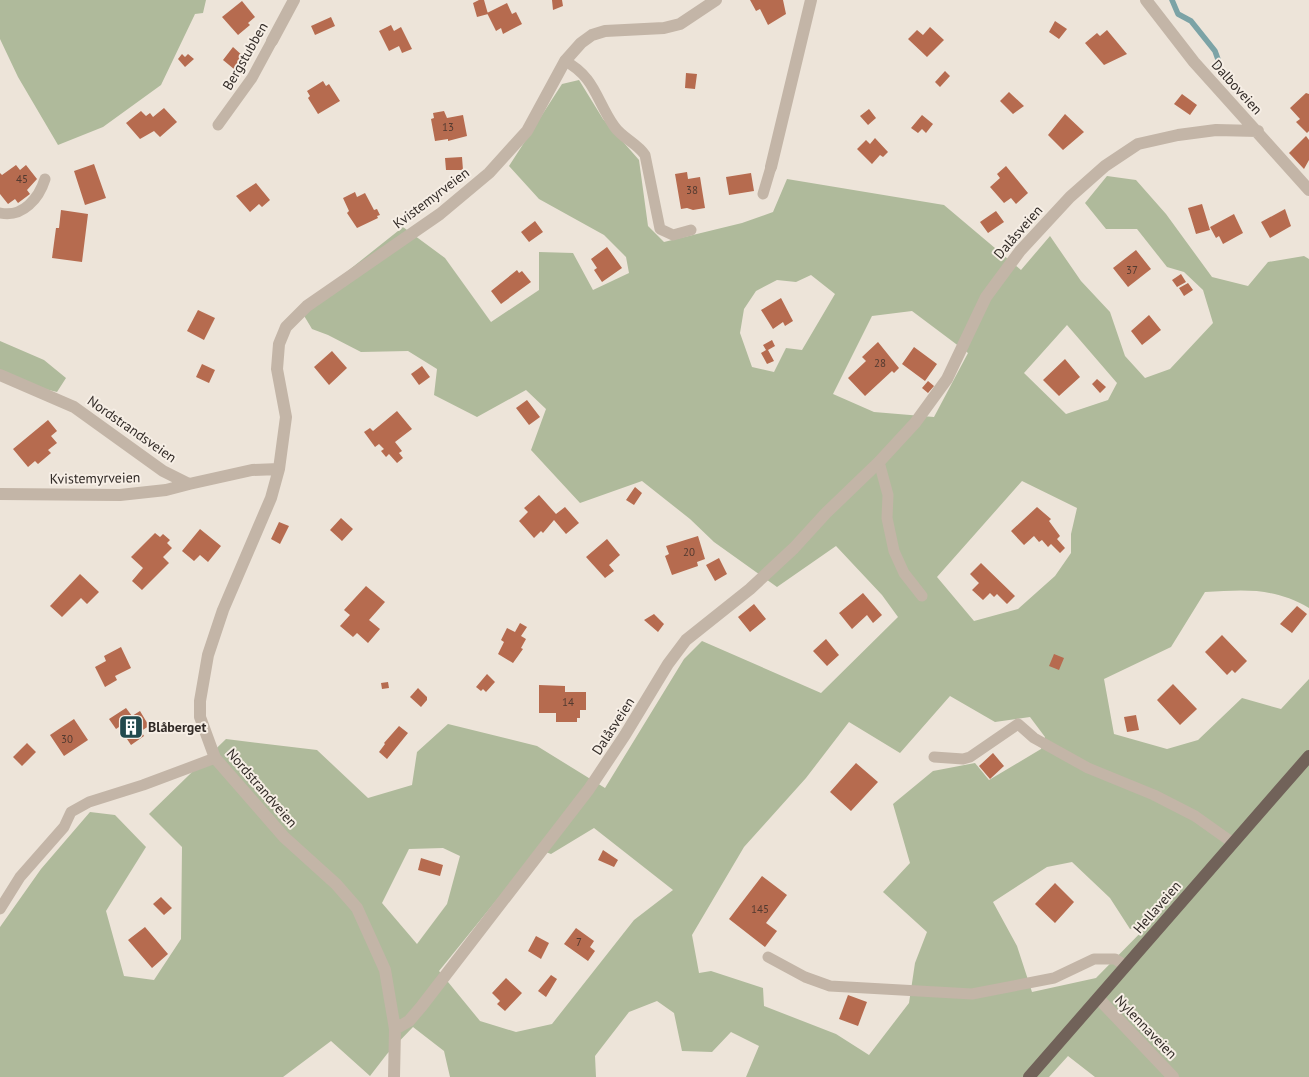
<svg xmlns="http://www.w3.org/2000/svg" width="1309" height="1077" viewBox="0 0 1309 1077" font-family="'PT Sans',sans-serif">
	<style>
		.green { fill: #afba9b; fill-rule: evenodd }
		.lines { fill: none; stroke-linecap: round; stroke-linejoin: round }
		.stream { stroke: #7ca3a6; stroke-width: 5.5 }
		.building { fill: #b66b4f }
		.lane { stroke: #c3b5a7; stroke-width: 11 }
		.street { stroke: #c3b5a7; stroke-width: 12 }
		.primary { stroke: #716259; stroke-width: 12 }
		.labels { text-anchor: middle; stroke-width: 4; stroke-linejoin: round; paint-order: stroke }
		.number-label { font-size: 11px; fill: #523a30 }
		.street-label { font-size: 14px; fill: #312a26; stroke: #f6eee5 }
		.poi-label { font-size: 14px; font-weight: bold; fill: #312a26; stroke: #f6eee5; text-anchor: start }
	</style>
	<rect width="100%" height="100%" fill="#ede4d9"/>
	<path class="green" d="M0,0H206L203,13L195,14L161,85L103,127L58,145L18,77L0,39Z
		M579,80L603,119L639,160L648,226L664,242L742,223L773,212L787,179L944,205L1021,270L1050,236L1081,281L1110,312L1125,356L1145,378L1170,369L1213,323L1203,290L1184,272L1167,267L1137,229H1106L1085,203L1107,176L1136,180L1166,214L1212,277L1248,286L1268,262L1304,256L1309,259V608C1273,587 1245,590 1205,592L1171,647L1104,679L1114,734L1167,749L1198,740L1242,698L1281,709L1309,679V1077H1095L1068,1056L1049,1077H746L759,1046L731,1032L712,1052L682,1051L674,1013L657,1001L629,1012L595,1056L596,1077H450L444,1051L413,1027L387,1054L370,1076L331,1041L283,1077H0V927L41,869L90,812L115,815L146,847L106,911L124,976L154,980L181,939L182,847L149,814L226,739L317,750L368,798L412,785L417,752L448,724L537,746L605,788L684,659L702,641L821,693L898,617L882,595L836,546L777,587L714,542L690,519L642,481L580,503L531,450L546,409L526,390L477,417L434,395L437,369L408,351L361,352L328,335L312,329L300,309L403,227L445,258L491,322L539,290V252L573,253L593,290L629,273L626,257L604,235L539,199L509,166L562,84ZM811,275L835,294L802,350L786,348L774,372L752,367L740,333L744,309L756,291L777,280L796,282ZM912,311L968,353L934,417L874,412L833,394L872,316ZM1067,325L1117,383L1108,400L1066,414L1024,373ZM1022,481L1077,508L1071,534V553L1055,576L1018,609L974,621L937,577ZM950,696L995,722L1030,717L1045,737L1041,749L989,780L975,763L933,771L893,804L910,863L883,892L927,932L915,963L909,1003L869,1055L836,1034L764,1006L763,988L711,971L699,973L692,935L744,847L806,778L849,722L900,753ZM594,828L673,890L634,920L552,1024L516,1032L480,1021L439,971L538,849L551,854ZM443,848L460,856L447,904L417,944L382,903L409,849ZM1072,862L1110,898L1130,929L1153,920L1096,978L1032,992L1017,946L993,902L1047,867Z
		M0,341L44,360L66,378L57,392L0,378Z"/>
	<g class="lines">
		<path class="stream" d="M1172,0L1178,14L1191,21L1215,51L1220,65"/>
	</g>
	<path class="building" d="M479,0H484L488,14L477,17L473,3Z
		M552,0H562L563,6L553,10Z
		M750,0H783L786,14L768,25L760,9L756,11Z
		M242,1L255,17L248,23L250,25L238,35L222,17Z
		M507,3L512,14L516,12L522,24L503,34L501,28L496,31L487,13Z
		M331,17L335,26L315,35L311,26Z
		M1055,21L1067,29L1059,39L1049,32Z
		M391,25L394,31L401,27L412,49L402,53L399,46L389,51L379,31Z
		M930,27L944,40L927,57L908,39L917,30L923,35Z
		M1107,30L1127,54L1104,65L1085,43L1097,33L1100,36Z
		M233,47L244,57L234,69L223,60Z
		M182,54L185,57L188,54L194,59L185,67L178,59Z
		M945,71L950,76L940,87L935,82Z
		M686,73L697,74L695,89L685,88Z
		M323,81L326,86L329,84L340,101L318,114L308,98L310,96L307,91Z
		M1009,92L1024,106L1013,114L1000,101Z
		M1306,93L1309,94V131L1307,133L1296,122L1300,119L1290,108Z
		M1182,94L1197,105L1190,115L1174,104Z
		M164,108L177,122L160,137L154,131L140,139L126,123L141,111L146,116L150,113L153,117Z
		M869,109L876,118L868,125L860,116Z
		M444,111L447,118L463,115L467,136L448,141V139L435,141L431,119L434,118L433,113Z
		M1065,114L1084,132L1063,150L1048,135Z
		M922,115L933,124L926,133L922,129L918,133L911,128Z
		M1306,136L1309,140V160L1304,169L1289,153Z
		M875,138L888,152L883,157L880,155L872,164L857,149L866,140L870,144Z
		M462,157L463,170H446L445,158Z
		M94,164L106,198L85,205L74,171Z
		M16,165L20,170L26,165L37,179L27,190L30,194L18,203L15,199L8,204L0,194V173L2,175Z
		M1006,166L1028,193L1016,204L1011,198L1004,203L990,187L1000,178L997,174Z
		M687,172L688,179L700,177L705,208L693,210L687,208L681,209L675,174Z
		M751,173L754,191L729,195L726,177Z
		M256,183L270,200L262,207L259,204L250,212L236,196Z
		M355,192L357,197L365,193L374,210L377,209L380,215L377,216L378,218L357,228L347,213L349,211L343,198Z
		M1202,204L1210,230L1196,234L1188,208Z
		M1285,209L1291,226L1270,238L1261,222Z
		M61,210L88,214L82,262L52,258L56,228H59Z
		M996,211L1004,222L988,233L980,222Z
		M1234,214L1243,233L1223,244L1219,236L1216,238L1210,227Z
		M535,221L543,232L529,242L521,232Z
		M607,247L622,268L602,282L594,270L597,268L591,259Z
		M1136,250L1151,269L1128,287L1113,268Z
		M517,270L519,273L522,271L531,282L501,304L491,291Z
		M1181,274L1186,282L1177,287L1172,280Z
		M1188,283L1193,290L1184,296L1179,288Z
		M781,298L793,321L785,326L783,322L773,329L761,310Z
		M198,310L215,318L204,340L187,331Z
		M1149,315L1161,330L1142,345L1131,331Z
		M772,340L775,346L768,350L774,361L767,364L761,353L766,350L763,345Z
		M878,342L899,368L894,373L892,371L865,396L848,378L866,361L862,357Z
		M914,347L937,364L925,381L902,364Z
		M332,351L347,368L329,385L314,367Z
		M1065,359L1080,377L1059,396L1043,380Z
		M202,364L215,370L209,383L196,377Z
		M422,366L430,377L419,385L411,374Z
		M1097,379L1106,387L1100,393L1092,384Z
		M928,381L934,386L928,393L922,388Z
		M527,400L540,417L529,425L516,408Z
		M397,411L412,429L395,442L402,451L399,453L403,458L397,463L389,454L386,457L381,451L384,449L379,444L375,447L364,432L370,428L373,431Z
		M48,420L57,431L51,436L57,443L48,450L51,453L38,464L35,461L28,467L13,449Z
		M635,487L642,493L634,505L626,500Z
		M539,495L556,514L565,507L579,523L566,534L554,520L543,533L541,531L534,538L519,521L528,512L524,508Z
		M1037,507L1051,519L1049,521L1060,536L1057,539L1065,548L1060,553L1051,544L1048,547L1042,540L1039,542L1034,536L1024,545L1011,531Z
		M341,518L353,529L342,541L330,530Z
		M279,522L289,526L280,544L271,539Z
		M200,529L221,546L208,562L200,555L194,561L182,551Z
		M155,533L160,537L163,534L170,540L167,543L172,548L163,557L169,563L142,590L132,581L143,568L131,557Z
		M698,536L705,559L697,562L698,566L672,575L665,556L669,554L666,546Z
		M607,539L620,555L609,565L614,571L605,578L586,557Z
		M719,558L727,574L715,581L706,565Z
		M981,563L1015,596L1007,604L997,594L994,597L990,593L983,600L972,590L979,583L970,574Z
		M80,574L99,592L87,604L81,598L62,617L50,606Z
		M366,586L385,602L369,620L380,629L368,643L357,633L353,637L340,626L350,615L344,610Z
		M863,593L882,615L873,623L867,615L852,629L839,613Z
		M754,604L766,619L750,632L738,617Z
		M1297,606L1307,614L1292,633L1280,624Z
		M654,614L664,624L658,632L644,620Z
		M520,623L527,627L521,636L526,639L521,648L523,649L513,663L498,654L504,642L501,640L507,628L515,632Z
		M1222,635L1247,661L1235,673L1232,670L1227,675L1205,652Z
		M826,639L839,655L827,666L813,651Z
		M121,647L131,668L115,676L117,680L105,687L95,667L106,661L104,656Z
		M1054,654L1064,658L1059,670L1049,666Z
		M487,674L495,682L486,692L483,689L481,691L476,687Z
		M388,682L389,688L382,689L381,683Z
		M1173,684L1197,709L1180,725L1157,700Z
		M539,685L565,686V692H586V710H580V718H577V722H556V713H539Z
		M418,688L427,697V700L421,707L410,697Z
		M126,708L132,716L140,711L149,726L141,731L144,736L131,745L119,727L116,729L109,719Z
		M1136,715L1139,730L1127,732L1124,717Z
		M74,719L88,740L64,756L50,735Z
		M399,726L408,733L387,759L379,752L385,744L384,743Z
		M27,743L36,752L22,766L13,757Z
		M993,753L1004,766L990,779L979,766Z
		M856,763L878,782L851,811L830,792Z
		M603,850L618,860L614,867L598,860Z
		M421,858L443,865L440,876L418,870Z
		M762,876L787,895L766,923L777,931L765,947L729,919Z
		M1055,883L1074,902L1055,923L1035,904Z
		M161,897L172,908L164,915L153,904Z
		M145,927L168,954L152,968L128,940Z
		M576,928L594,941L590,947L595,951L588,961L564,944Z
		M536,936L549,943L541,959L528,951Z
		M551,975L557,979L546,997L538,991Z
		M506,978L522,993L505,1011L497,1004L500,1001L492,993Z
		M848,995L867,1002L858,1026L839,1019Z"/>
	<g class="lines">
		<path class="lane" d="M565,61C595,77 596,100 614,126C622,138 637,143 645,155L660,229L673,235L691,230
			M218,125L252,78L272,41
			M763,194L771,167
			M0,213C23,218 39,198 45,179
			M879,462L888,495L887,518L894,551L904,573L922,596
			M934,757L963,759L970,757L1018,724L1034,738L1088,768L1154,795L1195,816L1233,843
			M0,909L20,877L64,827L71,812L89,802L143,785L215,758
			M768,957L805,977L830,986L972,994L1054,978L1094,959H1115L1126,966"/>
		<path class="street" d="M1146,0L1194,62L1309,190
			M272,41L294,0
			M771,167L811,0
			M0,375L74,407L163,471L189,484L252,470L279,469
			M0,494L120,495L166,490L189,484
			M1098,998L1173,1077
			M395,1029L409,1021L421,1007L589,789L625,735L668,664L686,640L750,589L794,548L826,513L879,462L915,423L947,379L986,297L1020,251L1070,197L1105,166L1138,144L1178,135L1216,130L1258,131
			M394,1077L395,1029L385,970L357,908L336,884L284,837L215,758L200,717V701L208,655L223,610L271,498L279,469L286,417L277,369L279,344L286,327L307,306L440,214L489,173L527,131L565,61L581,43L592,35L605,31L664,28L680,24L716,0"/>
		<path class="primary" d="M1029,1077L1309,756"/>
	</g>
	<defs>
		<symbol id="building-square" viewBox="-11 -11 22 22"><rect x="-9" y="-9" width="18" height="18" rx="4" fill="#22494d" stroke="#f6eee5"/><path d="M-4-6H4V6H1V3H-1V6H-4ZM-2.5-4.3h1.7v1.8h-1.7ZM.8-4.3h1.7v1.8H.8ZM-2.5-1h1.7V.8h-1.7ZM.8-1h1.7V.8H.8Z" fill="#fff"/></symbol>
	</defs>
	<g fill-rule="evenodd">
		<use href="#building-square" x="117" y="713" width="28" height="28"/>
	</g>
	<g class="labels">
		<g class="number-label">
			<text x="448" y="131">13</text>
			<text x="22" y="183">45</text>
			<text x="692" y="194">38</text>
			<text x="1132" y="274">37</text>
			<text x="880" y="367">28</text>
			<text x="689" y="556">20</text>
			<text x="568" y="706">14</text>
			<text x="67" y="743">30</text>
			<text x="760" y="913">145</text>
			<text x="579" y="946">7</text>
		</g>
		<g class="street-label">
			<text transform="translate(245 56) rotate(-60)" y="5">Bergstubben</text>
			<text transform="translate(1237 87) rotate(48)" y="5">Dalboveien</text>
			<text transform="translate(431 198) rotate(-37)" y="5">Kvistemyrveien</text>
			<text transform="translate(1018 232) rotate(-49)" y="5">Dalåsveien</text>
			<text transform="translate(132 429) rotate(35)" y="5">Nordstrandsveien</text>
			<text transform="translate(95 478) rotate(-1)" y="5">Kvistemyrveien</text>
			<text transform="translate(613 726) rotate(-57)" y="5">Dalåsveien</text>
			<text transform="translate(262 788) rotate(49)" y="5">Nordstrandveien</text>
			<text transform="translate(1157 907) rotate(-49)" y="5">Hellaveien</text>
			<text transform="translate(1146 1027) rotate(46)" y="5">Nylennaveien</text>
		</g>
		<g class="poi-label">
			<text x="148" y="732">Blåberget</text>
		</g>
	</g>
</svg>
